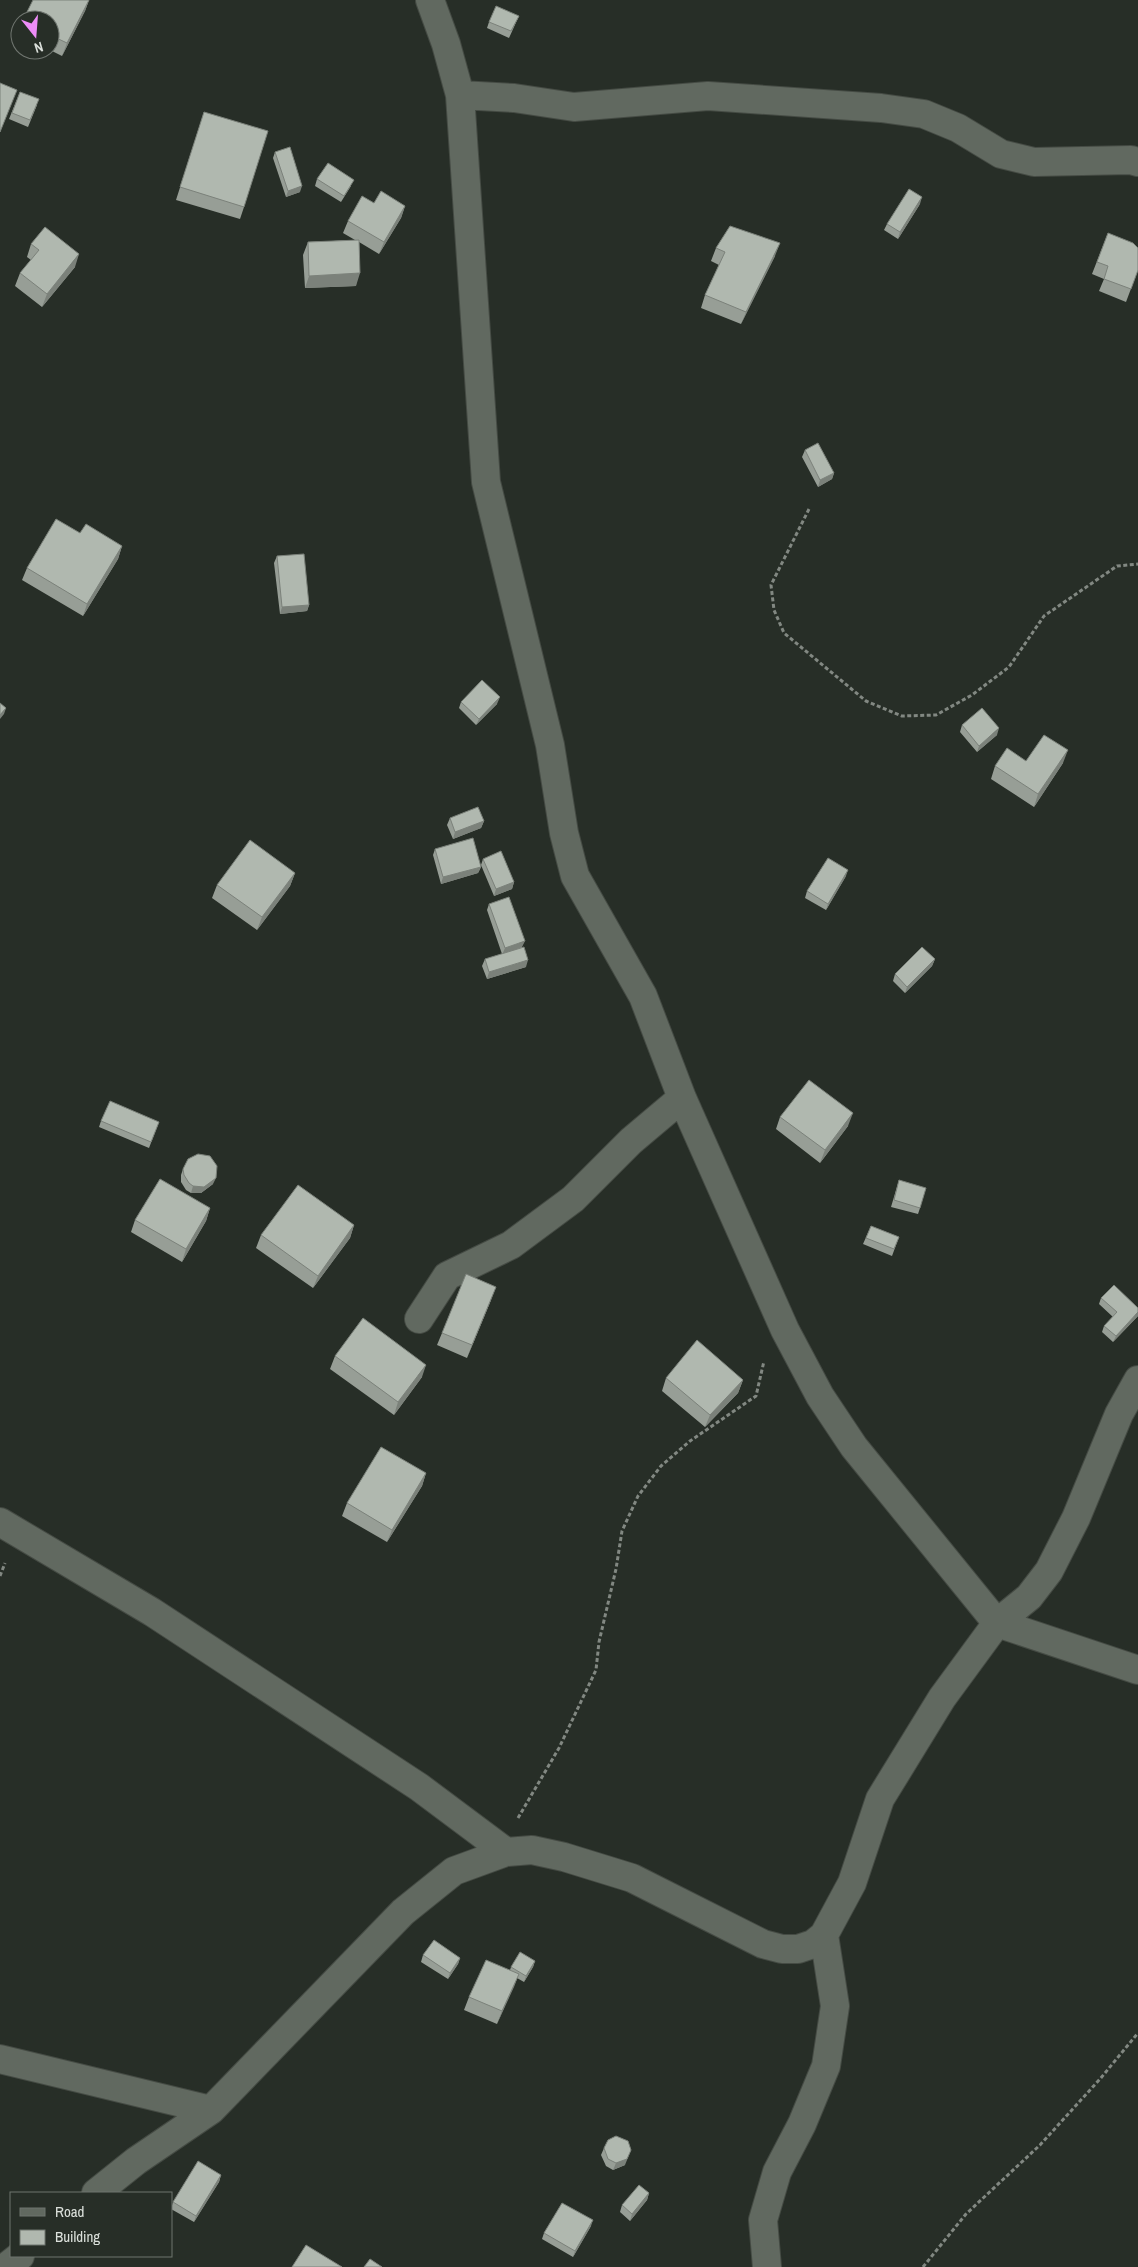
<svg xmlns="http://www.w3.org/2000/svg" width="1138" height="2267" viewBox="0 0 1138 2267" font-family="'Archivo Narrow',sans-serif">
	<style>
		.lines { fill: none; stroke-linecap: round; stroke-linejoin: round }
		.minor-casing { stroke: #454b44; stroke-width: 30 }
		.path { stroke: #828882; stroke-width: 3; stroke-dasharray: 4 2.5; stroke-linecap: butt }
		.minor { stroke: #616960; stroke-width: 28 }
		.wall { fill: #979e96 }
		.shaded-wall { fill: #7b817a }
		.building { fill: #b0b8af; stroke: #7b817a }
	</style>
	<rect width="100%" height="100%" fill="#272e27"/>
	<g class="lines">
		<defs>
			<path id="minor" d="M430,0L446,44L460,95L486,482L550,745L564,833L575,876L643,996L682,1098L785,1330L820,1396L854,1447L997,1623L1138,1670
				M460,95L514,98L574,107L708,96L881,108L924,114L958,128L1001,154L1034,162L1131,160L1138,162
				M419,1319L447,1276L511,1245L573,1199L631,1141L682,1098
				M0,1522L152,1612L419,1787L506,1852
				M0,2059L211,2110
				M96,2193L136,2161L211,2110L403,1912L454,1871L506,1852L532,1850L564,1857L632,1878L763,1944L782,1949H798L813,1944L824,1935L852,1883L880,1799L942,1698L997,1623L1029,1597L1049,1571L1076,1518L1119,1414L1138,1380
				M6,2267L20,2256
				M767,2267L763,2220L777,2172L802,2124L826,2066L835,2006L824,1935"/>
		</defs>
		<use href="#minor" class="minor-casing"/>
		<path class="path" d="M809,509L771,585L774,610L784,633L866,701L902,716L936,715L972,695L1009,667L1044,616L1117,566L1138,564
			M0,1576L5,1563
			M518,1818L559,1748L596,1670L599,1642L616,1569L622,1531L638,1496L661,1466L690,1441L756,1396L764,1361
			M923,2267L966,2214L1040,2145L1100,2079L1138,2033"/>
		<use href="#minor" class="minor"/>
	</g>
	<path class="wall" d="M89,0L85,11L62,56L50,50V20Z
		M519,16L509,38L487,28L489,22Z
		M20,27V35L18,34Z
		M20,92L37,105L28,127L9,119Z
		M204,112L244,207L240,219L176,200Z
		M275,152L300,192L286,197L273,158Z
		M317,179L351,186L341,202L315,186Z
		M374,203L405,206L401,218L379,254L359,242L356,286L305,288L303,255L308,242L355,240L343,233L348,221Z
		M920,204L898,239L884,230L887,224Z
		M1108,233L1138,270L1126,302L1099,291L1104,279L1092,274Z
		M31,244L75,267L42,307L15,286L20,273L31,260L27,257Z
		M716,248L775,256L741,324L701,308L705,295L719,265L711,261Z
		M805,450L834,473L832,479L818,487L802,457Z
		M80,533L122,546L118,559L83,616L22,580L27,568Z
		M277,556L309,605L307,611L280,614L274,563Z
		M461,702L497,704L476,725L459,708Z
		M962,725L997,735L977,752L960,732Z
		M1026,761L1063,763L1034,807L991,779L995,766Z
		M450,818L484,821L481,828L453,839L447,825Z
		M435,849L481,867L478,873L441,884L433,855Z
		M483,859L514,882L512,889L494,896L481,865Z
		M295,873L290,886L257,930L212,898L217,885Z
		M846,876L826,910L805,898L807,891Z
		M489,904L522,947L526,967L487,979L482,966L485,959L502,954L487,910Z
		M935,959L932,966L905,993L893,981L895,974Z
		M780,1117L848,1126L820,1163L776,1129Z
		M101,1121L159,1122L149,1148L99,1127Z
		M183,1169L213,1184L201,1193H191L186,1190L181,1182V1175Z
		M899,1180L920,1208L918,1214L891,1207Z
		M210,1208L206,1221L182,1262L131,1232L135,1220Z
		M354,1225L350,1238L313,1288L256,1248L261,1235Z
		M871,1226L899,1237L892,1256L863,1244Z
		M1101,1298L1138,1316L1113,1342L1102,1332L1104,1326L1113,1317L1099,1304Z
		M491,1300L467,1358L437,1345L442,1333Z
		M335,1356L422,1377L394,1415L330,1369Z
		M666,1378L743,1380L738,1393L705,1427L662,1391Z
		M426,1473L422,1486L387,1542L342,1516L347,1503Z
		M423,1955L460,1958L458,1964L448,1979L421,1962Z
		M535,1961L533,1967L524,1982L517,1978L497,2024L464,2010L469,1997L510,1970L511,1967Z
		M604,2148L625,2165L613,2170L606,2166L601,2155Z
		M221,2175L219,2182L194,2222L171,2209L173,2202Z
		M649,2193L647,2200L630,2221L620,2212L622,2205Z
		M591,2226L573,2257L542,2239L544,2233Z"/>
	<path class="shaded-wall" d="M89,0L85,11L62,56L67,43Z
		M302,186L300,192L286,197L288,191Z
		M922,197L920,204L898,239L900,232Z
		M405,206L401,218L379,254L384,242Z
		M780,243L775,256L741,324L746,312Z
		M79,254L75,267L42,307L47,294Z
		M360,273L356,286L305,288L309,276Z
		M834,473L832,479L818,487L820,480Z
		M122,546L118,559L83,616L87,604Z
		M309,605L307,611L280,614L282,607Z
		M500,697L497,704L476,725L479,719Z
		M6,708L4,714L0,719V715Z
		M999,728L997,735L977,752L979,746Z
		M1068,750L1063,763L1034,807L1038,794Z
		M484,821L481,828L453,839L455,832Z
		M481,867L478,873L441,884L443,877Z
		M848,870L846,876L826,910L828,904Z
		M295,873L290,886L257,930L262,917Z
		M514,882L512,889L494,896L496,889Z
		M525,941L522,947L502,955L505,948Z
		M935,959L932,966L905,993L907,987Z
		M528,960L526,967L487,979L489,972Z
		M853,1113L848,1126L820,1163L825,1150Z
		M216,1178L213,1184L201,1193H191L193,1186Z
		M210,1208L206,1221L182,1262L186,1249Z
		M354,1225L350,1238L313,1288L318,1276Z
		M496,1287L491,1300L467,1358L472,1345Z
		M1138,1312V1316L1113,1342L1116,1336Z
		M426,1365L422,1377L394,1415L398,1402Z
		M743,1380L738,1393L705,1427L710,1415Z
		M426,1473L422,1486L387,1542L392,1530Z
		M460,1958L458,1964L448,1979L450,1973Z
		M535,1961L533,1967L524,1982L526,1976Z
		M519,1974L514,1987L497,2024L502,2011Z
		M631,2150L625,2165L613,2170L616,2163Z
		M221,2175L219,2182L194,2222L196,2216Z
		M649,2193L647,2200L630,2221L632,2214Z
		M593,2220L591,2226L573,2257L575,2251Z"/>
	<path class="building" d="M33,0H89L67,43L50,35V20H23Z
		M496,6L519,16L511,31L489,22Z
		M0,83L17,90L0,132Z
		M20,92L39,99L30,120L12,113Z
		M204,112L268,131L244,207L180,187Z
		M290,147L302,186L288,191L275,152Z
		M328,163L354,180L344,196L317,179Z
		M909,189L922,197L900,232L887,224Z
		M381,191L405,206L384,242L348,221L362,196L374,203Z
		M730,226L780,243L746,312L705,295L725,252L716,248Z
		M45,227L79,254L47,294L20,273L39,250L31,244Z
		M1108,233L1133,243L1138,248V270L1131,289L1104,279L1108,266L1097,262Z
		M359,240L360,273L309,276L308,242Z
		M818,443L834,473L820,480L805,450Z
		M56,519L80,533L86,524L122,546L87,604L27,568Z
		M304,554L309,605L282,607L277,556Z
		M482,680L500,697L479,719L461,702Z
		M0,703L6,708L0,715Z
		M982,708L999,728L979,746L962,725Z
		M1044,735L1068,750L1038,794L995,766L1007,748L1026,761Z
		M478,807L484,821L455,832L450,818Z
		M473,838L481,867L443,877L435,849Z
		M250,840L295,873L262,917L217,885Z
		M501,851L514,882L496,889L483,859Z
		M828,858L848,870L828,904L807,891Z
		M509,897L525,941L505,948L489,904Z
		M524,947L528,960L489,972L485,959Z
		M922,947L935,959L907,987L895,974Z
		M809,1080L853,1113L825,1150L780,1117Z
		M110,1101L159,1122L151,1142L101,1121Z
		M198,1154L210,1156L217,1166L216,1178L204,1187L193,1186L189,1183L184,1175L183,1169L188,1159Z
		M160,1179L210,1208L186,1249L135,1220Z
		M899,1180L926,1188L920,1208L894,1200Z
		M298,1185L354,1225L318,1276L261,1235Z
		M871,1226L899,1237L894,1249L866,1238Z
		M466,1274L496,1287L472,1345L442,1333Z
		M1114,1285L1138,1308V1312L1116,1336L1104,1326L1117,1312L1101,1298Z
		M363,1318L426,1365L398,1402L335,1356Z
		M697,1340L743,1380L710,1415L666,1378Z
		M381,1447L426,1473L392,1530L347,1503Z
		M434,1940L460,1958L450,1973L423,1955Z
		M520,1952L535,1961L526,1976L511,1967Z
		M486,1960L519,1974L502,2011L469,1997Z
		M616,2136L628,2141L631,2150L627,2159L616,2163L608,2159L604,2148L608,2140Z
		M198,2161L221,2175L196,2216L173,2202Z
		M639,2185L649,2193L632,2214L622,2205Z
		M562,2203L593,2220L575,2251L544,2233Z
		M306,2245L342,2267H292Z
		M370,2259L382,2267H364Z"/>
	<rect x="10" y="2192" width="162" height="65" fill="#272e27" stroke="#6f756f"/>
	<rect x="20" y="2208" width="25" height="8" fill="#616960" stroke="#6f756f"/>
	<text x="55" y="2217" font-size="15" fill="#dbe0db">Road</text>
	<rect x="20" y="2230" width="25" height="15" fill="#b0b8af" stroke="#6f756f"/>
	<text x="55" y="2242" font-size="15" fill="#dbe0db">Building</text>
	<g transform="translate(35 35) rotate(163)"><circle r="24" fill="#272e27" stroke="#6f756f"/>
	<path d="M0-4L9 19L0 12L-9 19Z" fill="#ee8cf8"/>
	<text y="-8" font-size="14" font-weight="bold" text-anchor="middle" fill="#dbe0db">N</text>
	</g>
</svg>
